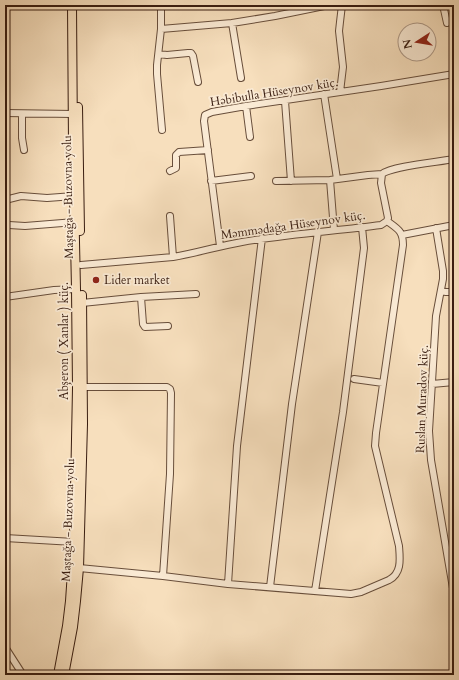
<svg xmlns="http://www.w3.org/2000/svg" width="459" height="680" viewBox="0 0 459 680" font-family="Cardo,serif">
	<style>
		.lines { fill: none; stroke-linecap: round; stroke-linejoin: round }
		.minor-casing { stroke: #684e3b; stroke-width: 8 }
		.major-casing { stroke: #391d10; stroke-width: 10 }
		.minor { stroke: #faead4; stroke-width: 6 }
		.major { stroke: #f7dfbd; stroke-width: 8 }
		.poi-dot { fill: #8f2418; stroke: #faead4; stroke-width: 1.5 }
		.labels { text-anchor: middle; stroke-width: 3.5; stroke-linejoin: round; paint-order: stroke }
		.street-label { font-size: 12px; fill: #391d10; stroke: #faead4 }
		.poi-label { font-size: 12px; fill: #391d10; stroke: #faead4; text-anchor: start }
	</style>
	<rect width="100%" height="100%" fill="#f7dfbd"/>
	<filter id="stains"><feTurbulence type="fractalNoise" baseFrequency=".005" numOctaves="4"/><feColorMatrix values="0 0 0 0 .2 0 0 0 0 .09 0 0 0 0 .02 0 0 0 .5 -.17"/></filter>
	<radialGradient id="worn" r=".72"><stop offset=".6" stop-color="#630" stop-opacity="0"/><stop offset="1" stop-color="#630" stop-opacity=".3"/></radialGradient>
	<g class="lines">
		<defs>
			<path id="minor" d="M161,5V29L157,65V74L162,130
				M343,5L353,6L363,5
				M443,5L447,23
				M232,23L241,78
				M161,29L232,23L275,16L329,5
				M159,54L167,55L188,53H191L193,56L198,82
				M340,92L343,67L339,31L340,22L342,5
				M324,94L337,179
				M285,101L291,181
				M246,106L250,137
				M5,113L73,114
				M22,114V138L24,150
				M170,171L176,168V155L179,152L208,150
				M330,180L334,230
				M211,181L251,176
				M276,181L330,180L368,175L382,174
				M5,200L21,196L47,198L74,196
				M170,216L173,257
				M9,225L25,226L75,222
				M436,228L443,271V279L436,316L429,431L431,460L454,594
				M402,235L454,225
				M220,246L204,121L205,115L212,112L246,106L381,86L454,74
				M81,265L173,257C197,253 219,246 242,242C288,234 335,231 381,225L387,221L388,218L381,183L382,174C392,166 439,162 454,159
				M441,291L446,292H454
				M5,297L54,290L76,289
				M141,297L143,324L145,327L168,326
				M82,303L141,297L196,294
				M354,379L383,383
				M432,384L454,382
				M83,387H167L170,389L171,393L170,474L163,576
				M5,538L74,542
				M79,568L163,576L228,584L351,594L361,592L389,580C402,573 400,559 399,546L375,446L376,433L403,245C403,231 398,229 387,221
				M228,584L237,446L262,238
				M270,587L292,404L318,232
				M315,591L343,412L364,248L362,227
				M5,647L23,675"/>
			<path id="major" d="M78,107L80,231
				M58,675L67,626L70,601L74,542L77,388L76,289L73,146L72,5
				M64,675L73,627L76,601L79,568L83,424L82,295"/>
		</defs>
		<use href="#minor" class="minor-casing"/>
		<use href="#major" class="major-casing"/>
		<use href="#minor" class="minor"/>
		<use href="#major" class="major"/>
	</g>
	<circle class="poi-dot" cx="96" cy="280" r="4"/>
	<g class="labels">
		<g class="street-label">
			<text transform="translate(274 92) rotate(-9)" y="4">Həbibulla Hüseynov küç.</text>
			<text transform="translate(68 197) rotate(-91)" y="4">Maştağa - Buzovna yolu</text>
			<text transform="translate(293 225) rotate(-8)" y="4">Məmmədağa Hüseynov küç.</text>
			<text transform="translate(64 341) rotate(-90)" y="4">Abşeron ( Xanlar ) küç.</text>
			<text transform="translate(422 399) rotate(-88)" y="4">Ruslan Muradov küç.</text>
			<text transform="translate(68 520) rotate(-88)" y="4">Maştağa - Buzovna yolu</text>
		</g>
		<g class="poi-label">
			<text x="104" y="284">Lider market</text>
		</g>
	</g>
	<rect width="459" height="680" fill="none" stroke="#f7dfbd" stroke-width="20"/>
	<rect x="6" y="6" width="447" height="668" fill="none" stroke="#391d10" stroke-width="2"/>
	<rect x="10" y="10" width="439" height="660" fill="none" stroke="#391d10"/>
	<g transform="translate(417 42) rotate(258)"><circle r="19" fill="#faead4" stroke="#ad9886"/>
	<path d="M0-3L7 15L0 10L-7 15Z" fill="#8f2418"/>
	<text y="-6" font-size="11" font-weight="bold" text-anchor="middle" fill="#391d10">N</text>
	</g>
	<rect width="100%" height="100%" filter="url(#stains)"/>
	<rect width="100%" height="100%" fill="url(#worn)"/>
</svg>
